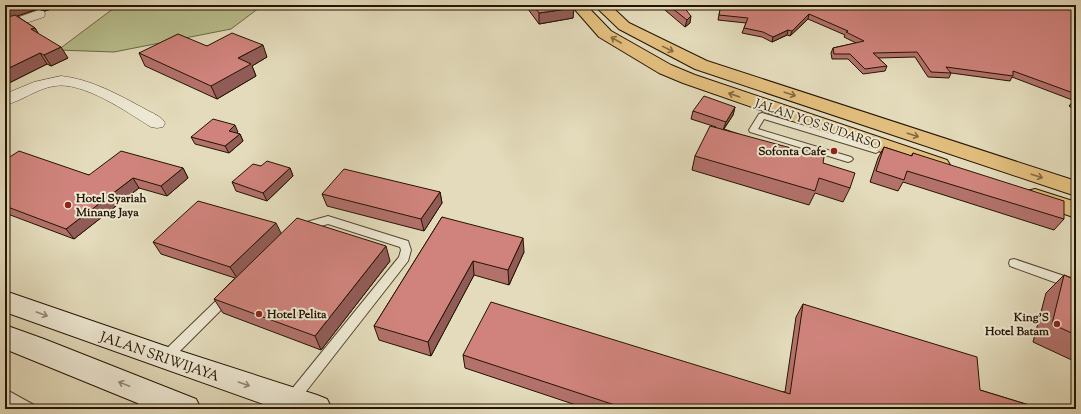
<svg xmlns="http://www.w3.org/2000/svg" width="1081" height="414" viewBox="0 0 1081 414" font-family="'Sorts Mill Goudy',serif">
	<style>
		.green { fill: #b8be8d; stroke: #6e6946 }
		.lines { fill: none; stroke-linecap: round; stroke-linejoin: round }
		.service-casing { stroke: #54462f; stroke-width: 2 }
		.minor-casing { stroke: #54462f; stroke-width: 1 }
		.secondary-casing { stroke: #251400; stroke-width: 2 }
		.primary-casing { stroke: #251400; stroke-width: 2 }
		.service { fill: #ede8d3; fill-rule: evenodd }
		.minor { fill: #ede8d3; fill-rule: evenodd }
		.secondary { fill: #ede8d3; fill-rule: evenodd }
		.primary { fill: #e2be7e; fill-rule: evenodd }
		.wall { fill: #b2716b; stroke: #251400 }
		.shaded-wall { fill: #915c57; stroke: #251400 }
		.building { fill: #cf837c; stroke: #251400 }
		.oneway { stroke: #84693f }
		.oneway2 { stroke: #938974 }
		.poi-dot { fill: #8f2418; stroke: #ede8d3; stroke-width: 1.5 }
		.labels { text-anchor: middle; stroke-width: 4; stroke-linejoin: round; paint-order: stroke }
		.street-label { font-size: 12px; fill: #251400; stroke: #ede8d3 }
		.poi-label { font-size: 12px; font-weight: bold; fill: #251400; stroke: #ede8d3; text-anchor: end }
		.near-street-label { font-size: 14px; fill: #251400; stroke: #ede8d3 }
	</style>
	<rect width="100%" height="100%" fill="#e3dbbb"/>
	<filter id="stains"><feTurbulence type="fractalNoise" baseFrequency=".005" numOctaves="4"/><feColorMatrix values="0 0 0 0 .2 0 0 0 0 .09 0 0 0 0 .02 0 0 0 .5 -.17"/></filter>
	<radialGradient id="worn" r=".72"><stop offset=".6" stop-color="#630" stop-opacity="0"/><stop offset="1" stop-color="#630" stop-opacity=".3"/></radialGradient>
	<path class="green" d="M118,5H263L231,29L114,52L58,50Z"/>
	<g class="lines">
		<defs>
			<path id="service" d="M762,113L879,148L881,150L876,153L764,119L758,129L851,157L853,159L851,161L848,162L750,132L749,130L759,114Z
				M328,216L408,241L411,250L408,261L297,403L292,405L287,403L285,399L287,395L399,257L401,250L400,247L328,224L300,232L296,231L295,228L296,225Z
				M1014,259L1076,280V290L1010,266L1009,263L1010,260Z
				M228,291L232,293L234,296L232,299L169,362L165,364L161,362L159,358L161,354L224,293Z
				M5,389L34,405L36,409H17L5,402Z
				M151,389L156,391L158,395L150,409H135L146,391Z"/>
			<path id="minor" d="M39,10L44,11L45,14L44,17L5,30V22Z
				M61,76C91,79 119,95 145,109C152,113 161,116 165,123L163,127L157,128L151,127C127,112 83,81 54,86C36,89 22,101 5,105V94L34,82Z"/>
			<path id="secondary" d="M5,291L165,346L317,395L327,399L332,409H277L5,312Z
				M5,325L44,339L196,399L201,409H152L5,349Z"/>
			<path id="primary" d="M571,5H586L611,31L671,65L695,75L947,160L950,165L947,170L940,172L933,170L683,83L659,73L599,37Z
				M594,5H610L629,23L707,61L1076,181V196L695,69L619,29Z
				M1035,189L1076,202V218L1027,201L1024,196L1027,191Z"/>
		</defs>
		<use href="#service" class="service-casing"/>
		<use href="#minor" class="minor-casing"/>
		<use href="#secondary" class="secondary-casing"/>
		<use href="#primary" class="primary-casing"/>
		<use href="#service" class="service"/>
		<use href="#minor" class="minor"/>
		<use href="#secondary" class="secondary"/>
		<use href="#primary" class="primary"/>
	</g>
	<path class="wall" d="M5,5H63L45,11L38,9L17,16L35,28L38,34L68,58L51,66L47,64L5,85Z
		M525,5H572L573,18L539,24Z
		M659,5H682L690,23L685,27Z
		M721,5H1076V111L1069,106L1073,101H1075L1012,77L1010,81L951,73L949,78L928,77L915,57L878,58L887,66L885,71L863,74L848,59H832L831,53L833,48L856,43L844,37L845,35L808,19L790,36L787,35L772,42L762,37L742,33L746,23L718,20Z
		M207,46L267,57L252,66L256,76L217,99L145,66L139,53Z
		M735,107L733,115L724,129L823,163L850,188L843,202L815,193L809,205L692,170L695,156L716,127L691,119L693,111Z
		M238,132L237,133L240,134L243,141L229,153L195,144L191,137Z
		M884,147L911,156L913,153L1064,219L1054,230L903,182L898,191L870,182L878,158Z
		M5,160L89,175L183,168L188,178L167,196L139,188L74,239L5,213Z
		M261,166L290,168L293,176L267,201L236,191L232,182Z
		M440,192L442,203L424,231L327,206L322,194Z
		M442,217L524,252L509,285L474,275L431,356L379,340L374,326Z
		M281,234L390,261L321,350L223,313L214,299L235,278L161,254L153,242Z
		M1064,275L1076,280V362L1033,342L1046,293Z
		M803,304L980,390L1042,409H588L465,368L463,355L785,392L796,317Z"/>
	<path class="shaded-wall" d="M12,5H36L38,9L5,20V7Z
		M42,5H63L45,11Z
		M574,8L573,18L539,24V13Z
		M809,14L808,19L790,36L792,31Z
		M691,16L690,23L685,27L687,20Z
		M35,28L42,39L31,29Z
		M788,30L787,35L772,42L773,37Z
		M263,45L267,57L252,66L256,76L217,99L211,86L238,58Z
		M61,47L68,58L51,66L44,55Z
		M40,53L47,64L5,85V70Z
		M735,107L733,115L723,130L726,122Z
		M235,125L238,132L232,138L229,131Z
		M240,134L243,141L229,153L225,146Z
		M183,168L188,178L167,196L161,186Z
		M290,168L293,176L267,201L263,193Z
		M133,178L139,188L74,239L66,229Z
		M440,192L442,203L424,231L421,219Z
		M276,223L282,235L237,278L230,267Z
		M523,238L524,252L509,285L508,270Z
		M386,246L390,261L321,350L315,336Z
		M473,261L474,275L431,356L428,342Z"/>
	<path class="building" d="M5,5H12L5,7Z
		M533,5H572L574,8L539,13Z
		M668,5H682L691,16L687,20Z
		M721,5H1076V94L1013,71V76L946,67L951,73L931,72L917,52L873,53L887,66L865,69L850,54H834L833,48L864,41L846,32L848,31L809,14L792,31L788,30L773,37L763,32L744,28L748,18L719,15Z
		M15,15L35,28L31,29L61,47L44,55L40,53L5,70V18Z
		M232,33L263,45L238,58L251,64L211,86L139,53L178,34L207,46Z
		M704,96L735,107L726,122L693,111Z
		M1076,100V103L1073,101Z
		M213,119L235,125L229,131L240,134L225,146L191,137Z
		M710,126L824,157L823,163L855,173L850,188L819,178L815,191L695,156Z
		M884,147L912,156L913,153L1064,201V219L907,171L904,180L876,171Z
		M19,151L89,175L121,151L183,168L161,186L133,178L66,229L5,206V160Z
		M267,161L290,168L263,193L232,182L253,164L261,166Z
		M344,169L440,192L421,219L322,194Z
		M198,201L276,223L230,267L153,242Z
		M442,217L523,238L508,270L473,261L428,342L374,326Z
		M297,218L386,246L315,336L214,299Z
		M1064,275L1076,280V335L1052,324Z
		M491,302L790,394L803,304L977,357L980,390L1042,409H627L463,355Z"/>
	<defs><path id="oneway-shaft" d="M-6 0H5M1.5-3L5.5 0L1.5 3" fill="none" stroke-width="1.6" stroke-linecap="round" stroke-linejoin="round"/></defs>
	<g class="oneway">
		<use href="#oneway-shaft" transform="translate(616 40) rotate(-150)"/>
		<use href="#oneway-shaft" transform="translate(668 49) rotate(26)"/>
		<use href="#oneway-shaft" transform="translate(790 94) rotate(18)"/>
		<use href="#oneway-shaft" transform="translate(734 95) rotate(-161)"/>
		<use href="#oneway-shaft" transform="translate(913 135) rotate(18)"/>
		<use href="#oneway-shaft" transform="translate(1037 176) rotate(18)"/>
	</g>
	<g class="oneway2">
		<use href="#oneway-shaft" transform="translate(42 314) rotate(20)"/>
		<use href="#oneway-shaft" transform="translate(124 384) rotate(-158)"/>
		<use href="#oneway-shaft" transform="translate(244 384) rotate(19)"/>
	</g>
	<g class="poi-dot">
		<circle cx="834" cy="151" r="4"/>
		<circle cx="68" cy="205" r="4"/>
		<circle cx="259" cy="314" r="4"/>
		<circle cx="1057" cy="324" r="4"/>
	</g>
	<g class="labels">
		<g class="street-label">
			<text transform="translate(818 124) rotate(19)" y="4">JALAN YOS SUDARSO</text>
		</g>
		<g class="poi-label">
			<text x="826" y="155">Sofonta Cafe</text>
			<text x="76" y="202" text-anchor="start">Hotel Syariah<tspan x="76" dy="14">Minang Jaya</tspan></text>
			<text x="267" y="318" text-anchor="start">Hotel Pelita</text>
			<text x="1049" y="321">King'S<tspan x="1049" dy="14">Hotel Batam</tspan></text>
		</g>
		<g class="near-street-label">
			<text transform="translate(160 356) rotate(19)" y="5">JALAN SRIWIJAYA</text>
		</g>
	</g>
	<rect width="1081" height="414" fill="none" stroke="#e3dbbb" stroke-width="20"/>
	<rect x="6" y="6" width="1069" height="402" fill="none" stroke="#251400" stroke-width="2"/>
	<rect x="10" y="10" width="1061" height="394" fill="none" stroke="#251400"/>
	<rect width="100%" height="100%" filter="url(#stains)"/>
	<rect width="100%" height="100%" fill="url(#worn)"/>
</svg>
